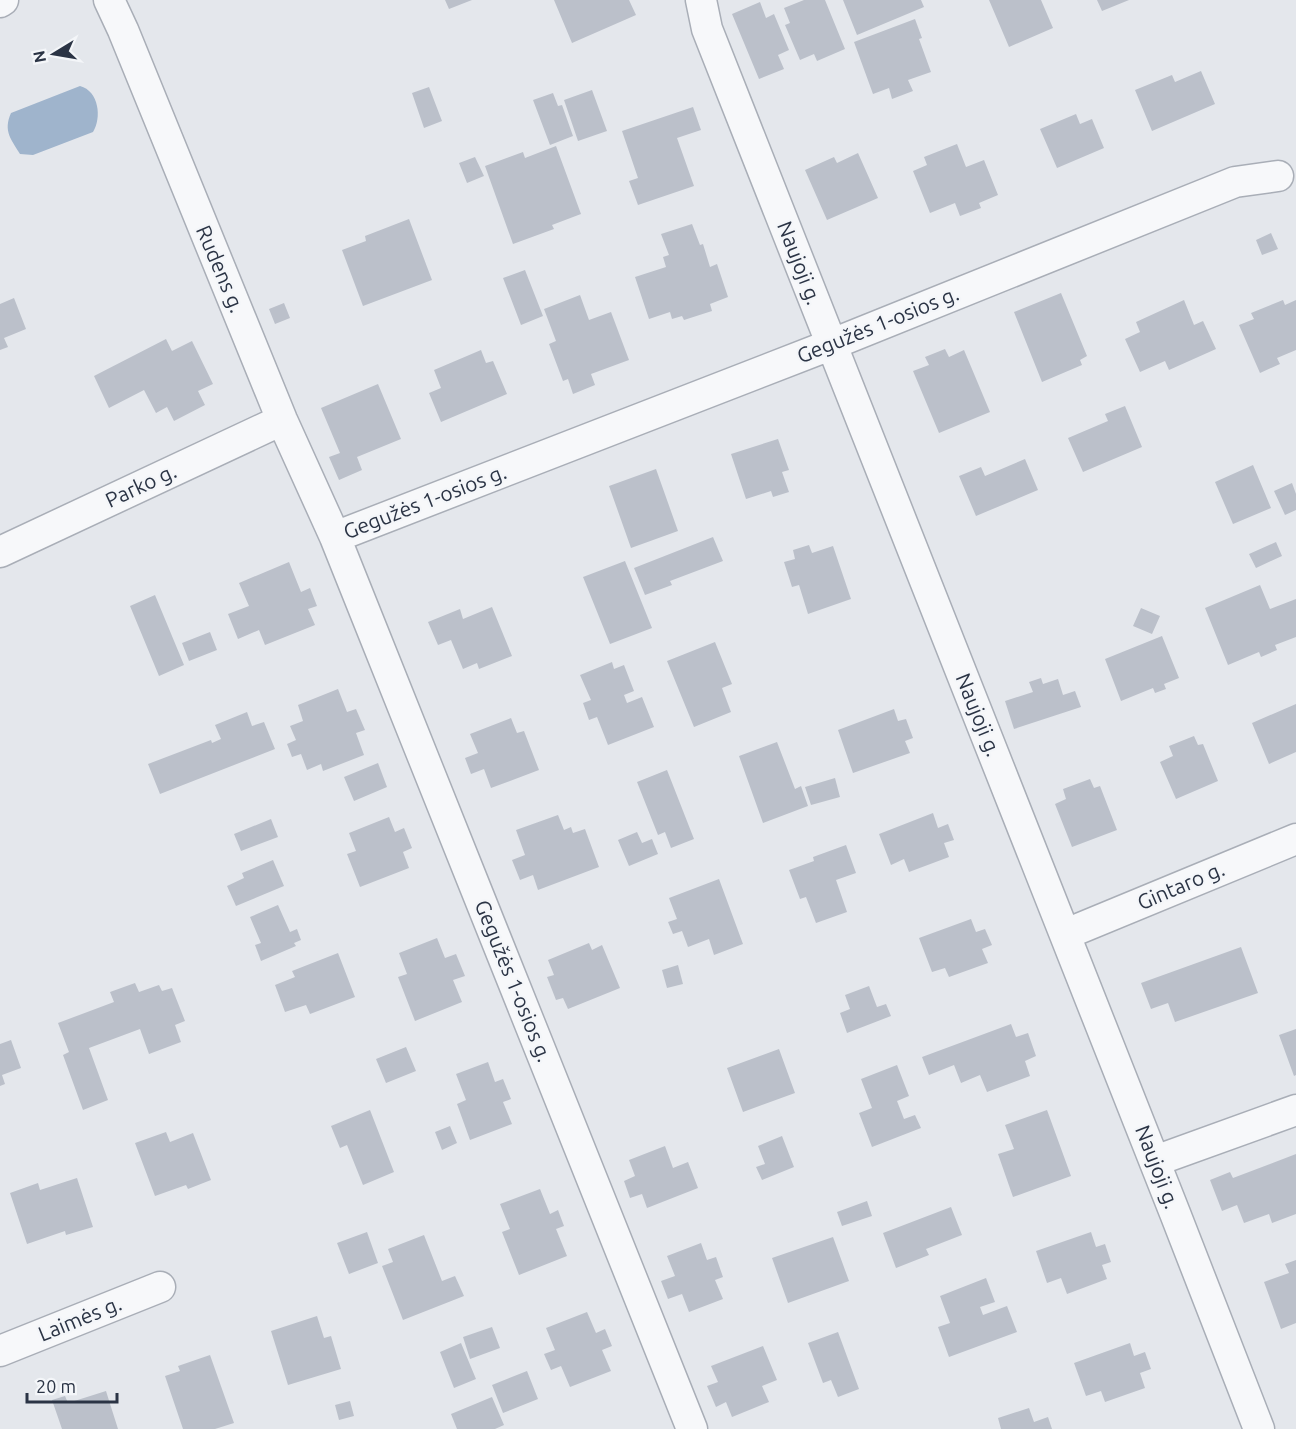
<svg xmlns="http://www.w3.org/2000/svg" width="1296" height="1429" viewBox="0 0 1296 1429" font-family="Ubuntu,sans-serif">
	<style>
		.water { fill: #9fb4cc }
		.building { fill: #bbc0ca }
		.lines { fill: none; stroke-linecap: round; stroke-linejoin: round }
		.minor-casing { stroke: #a9aeb7; stroke-width: 33 }
		.minor { stroke: #f7f8fa; stroke-width: 30 }
		.labels { text-anchor: middle; stroke-width: 4.5; stroke-linejoin: round; paint-order: stroke }
		.street-label { font-size: 21px; fill: #2b3445; stroke: #f4f6f9 }
	</style>
	<rect width="100%" height="100%" fill="#e4e7ec"/>
	<path class="water" d="M80,86C99,91 102,118 93,132L33,155L20,154C11,139 3,131 11,113Z"/>
	<path class="building" d="M445,0H472L449,9Z
		M554,0H629L636,15L572,43Z
		M804,0H825L845,49L817,61L814,54L800,60L785,25L790,23L784,8Z
		M843,0H921L924,7L857,35Z
		M989,0H1041L1053,28L1009,47Z
		M1097,0H1129L1102,11Z
		M760,2L766,18L774,14L789,50L778,55L784,69L759,79L732,14Z
		M915,19L922,38L919,39L931,72L908,80L913,91L892,99L889,88L873,94L854,42Z
		M1201,71L1215,104L1152,131L1135,90L1172,75L1175,82Z
		M429,87L442,121L424,128L412,93Z
		M592,90L607,131L578,141L564,100Z
		M553,93L558,106L562,105L573,136L550,145L533,100Z
		M693,107L701,130L677,138L694,186L638,205L629,181L638,178L622,131Z
		M1076,114L1080,124L1092,119L1104,148L1057,168L1040,129Z
		M957,144L966,167L984,160L998,195L979,203L981,208L960,216L955,203L930,213L913,171L927,165L924,157Z
		M556,146L581,214L552,225L554,229L513,244L485,166L523,152L525,158Z
		M858,153L878,198L827,220L805,170L834,157L837,163Z
		M475,157L484,176L467,183L459,163Z
		M409,219L432,280L363,306L342,250L366,241L365,236Z
		M692,224L700,245L703,244L710,267L717,264L728,297L710,304L712,311L684,320L682,316L672,319L670,312L649,319L635,277L666,267L663,257L669,255L661,234Z
		M1271,233L1278,249L1262,255L1256,240Z
		M525,270L543,316L521,325L503,278Z
		M1061,293L1087,356L1080,360L1082,365L1042,382L1014,312Z
		M580,295L589,320L611,312L629,360L591,374L595,385L573,394L568,379L563,381L549,344L556,341L544,309Z
		M14,298L26,329L4,338L8,347L0,350V304Z
		M1184,300L1194,325L1203,321L1216,349L1169,370L1165,361L1140,372L1125,339L1140,332L1136,322Z
		M1283,300L1285,305L1296,300V350L1277,358L1280,364L1260,373L1239,325L1254,319L1251,313Z
		M284,303L290,318L275,324L269,309Z
		M166,339L172,351L192,341L213,384L198,391L205,405L174,421L167,407L156,413L144,390L109,408L94,376Z
		M945,349L949,357L964,350L990,412L939,433L913,371L929,365L925,357Z
		M481,350L486,363L493,361L507,394L441,422L429,393L441,388L434,370Z
		M378,384L401,439L357,457L362,470L339,480L329,457L340,453L321,408Z
		M1125,406L1142,447L1083,472L1068,438L1108,421L1105,414Z
		M778,439L789,470L782,472L789,492L773,497L771,491L746,499L731,454Z
		M1025,459L1038,490L976,516L959,476L981,467L985,476Z
		M1253,465L1271,508L1233,524L1215,482Z
		M656,469L678,531L631,548L609,486Z
		M1292,483L1296,494V510L1285,515L1274,491Z
		M713,537L723,561L670,581L672,585L645,595L634,568Z
		M1276,542L1282,556L1256,568L1249,554Z
		M809,545L812,553L833,546L851,599L808,614L799,585L792,587L784,562L795,559L793,550Z
		M625,561L652,628L610,644L583,577Z
		M289,562L301,592L310,588L317,606L308,609L315,625L265,645L259,630L238,639L228,614L249,606L239,583Z
		M1260,585L1270,609L1296,599V637L1275,645L1277,650L1261,657L1259,652L1228,665L1205,608Z
		M155,595L184,665L159,676L130,606Z
		M492,607L512,656L479,669L477,663L463,669L451,640L438,645L428,622L460,609L463,619Z
		M1141,608L1160,616L1152,634L1133,626Z
		M210,632L217,650L189,661L182,643Z
		M1162,636L1179,678L1164,684L1166,689L1155,693L1153,688L1121,701L1105,659Z
		M715,642L732,684L722,688L731,712L694,727L667,661Z
		M612,662L614,669L624,665L634,691L624,695L627,703L642,697L654,727L608,745L597,717L589,720L583,703L591,700L580,675Z
		M1041,678L1043,684L1058,679L1063,695L1075,691L1081,707L1014,729L1005,701L1033,692L1029,682Z
		M338,689L347,712L356,709L365,730L356,733L364,755L323,771L321,764L307,770L301,754L292,757L287,744L296,740L290,726L303,721L298,705Z
		M1296,704V752L1269,764L1252,723Z
		M894,709L898,721L906,719L913,738L905,741L910,753L853,773L838,730Z
		M247,712L252,726L264,722L275,749L160,794L148,764L211,740L212,743L221,739L215,725Z
		M511,718L517,733L524,731L539,770L491,788L484,769L471,774L465,758L478,753L470,734Z
		M1194,736L1198,745L1203,744L1218,781L1176,799L1160,762L1173,756L1169,746Z
		M777,742L795,789L801,786L808,806L763,823L739,756Z
		M378,763L387,787L354,801L344,777Z
		M667,770L694,839L671,848L665,832L658,835L637,782Z
		M835,778L840,797L811,805L805,787Z
		M1090,779L1094,788L1100,786L1117,830L1072,847L1055,804L1066,799L1063,789Z
		M933,813L938,828L948,824L954,840L944,843L949,857L909,872L904,859L891,865L879,834Z
		M558,815L564,830L571,827L573,833L585,829L599,867L538,890L533,875L520,880L512,860L525,855L516,830Z
		M389,817L395,832L404,828L412,848L403,852L409,868L360,887L347,854L356,851L349,833Z
		M271,819L278,837L241,851L234,834Z
		M637,832L642,843L652,839L658,854L629,866L618,840Z
		M846,845L856,873L836,880L847,912L816,923L806,897L800,899L789,870L814,861L813,857Z
		M273,860L284,886L236,906L227,886L244,878L242,873Z
		M719,879L743,944L714,955L709,939L688,947L682,931L673,934L668,922L677,919L669,898Z
		M278,905L290,932L297,929L301,940L294,943L296,946L261,961L255,945L261,943L250,917Z
		M971,919L976,932L985,929L992,945L982,949L988,963L949,977L945,968L932,972L919,938Z
		M437,938L445,958L456,954L465,976L453,980L462,1002L415,1021L398,977L407,974L399,953Z
		M589,943L592,950L602,945L620,988L568,1009L563,998L556,1000L547,977L554,975L548,960Z
		M1241,947L1258,993L1175,1022L1168,1003L1151,1009L1141,983Z
		M338,953L355,997L310,1014L306,1005L285,1012L275,985L295,977L292,971Z
		M678,965L683,984L667,988L662,970Z
		M135,983L139,992L159,985L162,991L172,988L185,1021L175,1025L181,1042L149,1054L140,1029L89,1048L108,1100L83,1110L63,1055L69,1052L58,1023L114,1002L110,992Z
		M869,986L877,1007L886,1004L891,1016L847,1033L840,1013L850,1009L845,995Z
		M1011,1024L1016,1037L1028,1033L1036,1056L1025,1061L1030,1076L987,1092L980,1075L961,1083L954,1065L929,1075L922,1057Z
		M1296,1029V1075L1294,1076L1279,1035Z
		M11,1040L21,1068L2,1075L5,1084L0,1086V1044Z
		M406,1047L416,1071L386,1083L376,1059Z
		M779,1049L795,1093L743,1112L727,1068Z
		M488,1062L495,1082L503,1079L511,1099L503,1102L512,1124L470,1140L457,1104L466,1100L456,1074Z
		M897,1065L909,1096L897,1101L904,1119L915,1115L921,1128L872,1147L859,1113L872,1108L861,1079Z
		M370,1110L394,1172L363,1185L347,1145L340,1148L331,1126Z
		M1047,1110L1071,1176L1013,1197L998,1154L1014,1149L1005,1125Z
		M450,1126L457,1143L442,1150L435,1132Z
		M166,1132L170,1142L193,1133L211,1180L188,1189L186,1185L155,1196L135,1143Z
		M782,1136L794,1167L762,1180L756,1167L765,1164L758,1146Z
		M665,1146L673,1168L688,1162L698,1188L647,1208L642,1194L630,1198L624,1181L635,1176L629,1160Z
		M1296,1154V1214L1272,1223L1269,1214L1244,1223L1237,1205L1222,1211L1210,1180L1230,1172L1233,1178Z
		M77,1178L93,1227L66,1235L65,1231L27,1244L10,1193L38,1183L40,1190Z
		M540,1189L550,1214L558,1210L564,1226L556,1229L567,1256L519,1275L502,1232L510,1229L500,1204Z
		M867,1201L872,1216L842,1226L837,1212Z
		M951,1207L962,1235L926,1249L929,1255L896,1268L883,1233Z
		M367,1232L378,1263L349,1274L337,1243Z
		M1091,1232L1096,1247L1105,1244L1111,1262L1102,1265L1107,1279L1067,1294L1061,1278L1047,1283L1036,1251Z
		M424,1235L442,1281L455,1276L464,1296L403,1320L382,1266L393,1262L388,1249Z
		M833,1237L849,1281L788,1303L772,1258Z
		M701,1243L707,1260L716,1257L723,1277L715,1280L723,1299L689,1312L682,1294L668,1299L661,1281L675,1276L667,1256Z
		M1296,1260V1323L1281,1329L1264,1282L1289,1273L1285,1264Z
		M986,1278L995,1302L980,1307L983,1315L1007,1306L1017,1332L949,1357L938,1327L950,1323L940,1296Z
		M587,1312L596,1333L605,1329L612,1346L602,1350L611,1371L570,1387L561,1366L551,1370L544,1354L555,1350L546,1328Z
		M317,1316L324,1338L331,1336L341,1369L288,1385L271,1331Z
		M492,1327L500,1348L470,1359L463,1337Z
		M838,1332L859,1389L838,1397L831,1380L823,1383L808,1343Z
		M461,1343L476,1379L454,1388L440,1352Z
		M1130,1343L1134,1356L1145,1352L1151,1369L1140,1373L1145,1388L1105,1402L1101,1391L1086,1396L1074,1363Z
		M763,1346L777,1380L762,1386L769,1402L732,1417L726,1402L716,1407L707,1386L718,1382L711,1366Z
		M210,1355L234,1423L215,1429H183L165,1376L180,1371L178,1366Z
		M527,1371L538,1399L503,1413L492,1385Z
		M106,1391L118,1429H62L52,1400L65,1396L68,1403Z
		M492,1397L504,1425L495,1429H457L451,1414Z
		M350,1401L354,1416L339,1420L335,1405Z
		M1029,1408L1034,1422L1048,1417L1052,1429H1001L998,1418Z"/>
	<g class="lines">
		<defs>
			<path id="minor" d="M109,0L123,30L282,420L335,537
				M701,0L707,29C889,496 1078,961 1259,1429
				M0,2L3,0
				M0,552L282,420
				M1066,934L1296,839
				M1155,1161L1296,1110
				M0,1351L160,1287
				M692,1429L335,537L830,345L1235,182L1278,176"/>
		</defs>
		<use href="#minor" class="minor-casing"/>
		<use href="#minor" class="minor"/>
	</g>
	<g class="labels">
		<g class="street-label">
			<text transform="translate(799 263) rotate(69)" y="7">Naujoji g.</text>
			<text transform="translate(220 269) rotate(67)" y="7">Rudens g.</text>
			<text transform="translate(878 325) rotate(-22)" y="7">Gegužės 1-osios g.</text>
			<text transform="translate(141 486) rotate(-25)" y="7">Parko g.</text>
			<text transform="translate(425 502) rotate(-21)" y="7">Gegužės 1-osios g.</text>
			<text transform="translate(978 715) rotate(68)" y="7">Naujoji g.</text>
			<text transform="translate(1181 886) rotate(-23)" y="7">Gintaro g.</text>
			<text transform="translate(513 981) rotate(68)" y="7">Gegužės 1-osios g.</text>
			<text transform="translate(1157 1167) rotate(69)" y="7">Naujoji g.</text>
			<text transform="translate(80 1319) rotate(-22)" y="7">Laimės g.</text>
		</g>
	</g>
	<g transform="translate(54 54) rotate(259)" stroke="#f4f6f9" stroke-width="4.5" paint-order="stroke">
	<path d="M0-4.5L10 22L0 15L-10 22Z" fill="#2b3445"/>
	<text y="-9" font-size="16" font-weight="bold" text-anchor="middle" fill="#2b3445">N</text>
	</g>
	<path d="M27 1393v9h90v-9" fill="none" stroke="#2b3445" stroke-width="3"/>
	<text x="36" y="1393" font-size="18" fill="#2b3445" stroke="#f4f6f9" stroke-width="4.5" paint-order="stroke">20 m</text>
</svg>
